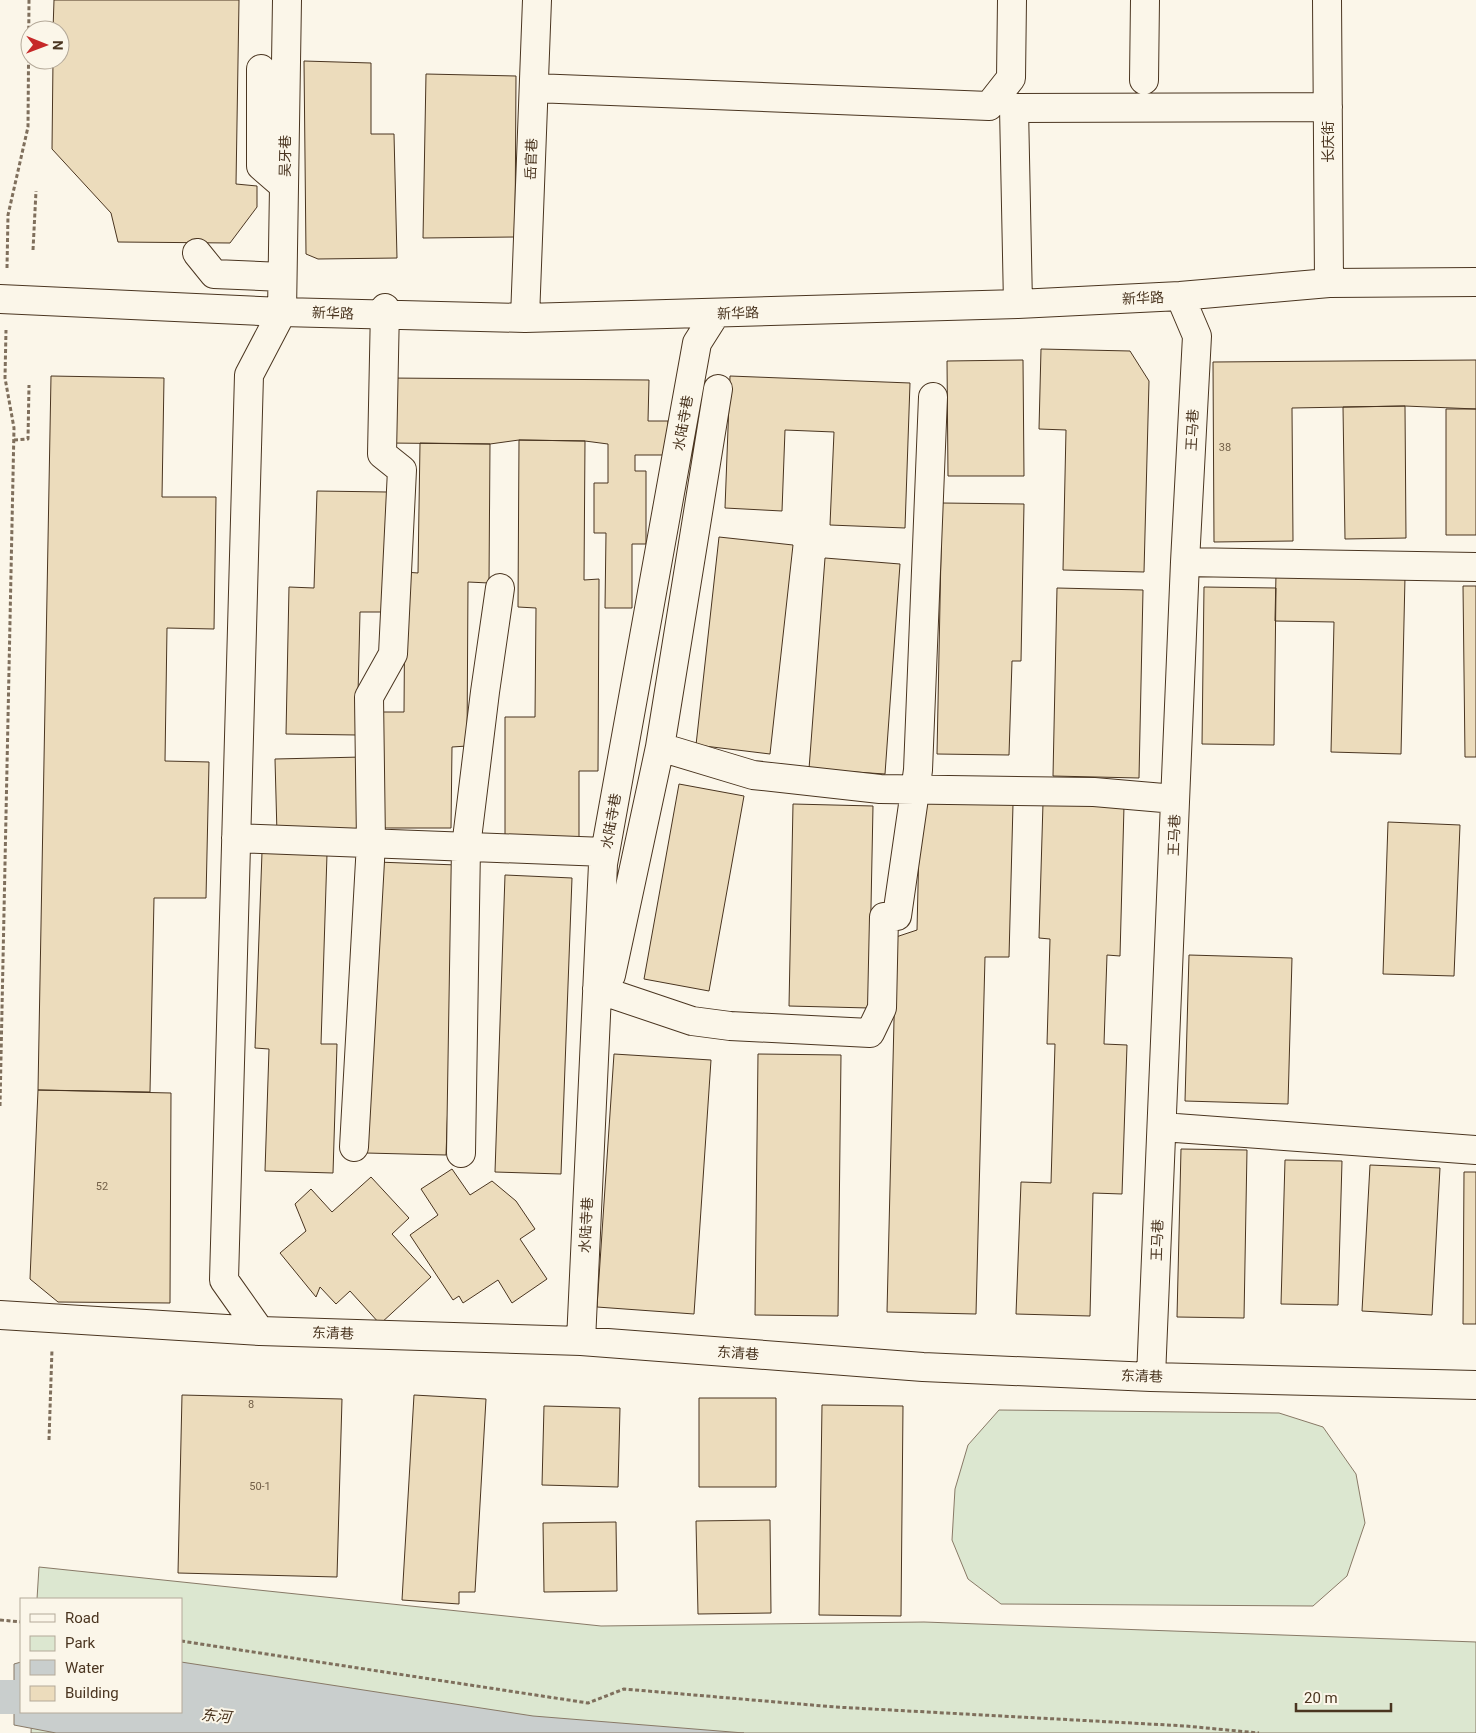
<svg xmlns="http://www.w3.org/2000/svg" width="1476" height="1733" viewBox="0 0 1476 1733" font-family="Roboto,'Noto Sans SC',sans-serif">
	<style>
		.green { fill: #dce7d0; stroke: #887966 }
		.water { fill: #c9cecd; stroke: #887966 }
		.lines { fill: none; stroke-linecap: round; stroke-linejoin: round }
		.canal { stroke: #c9cecd; stroke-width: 34 }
		.building { fill: #ecdcbc; stroke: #4a3520 }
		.minor-casing { stroke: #4a3520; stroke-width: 30 }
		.path { stroke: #7f6f5c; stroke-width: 3; stroke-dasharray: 4 2.5; stroke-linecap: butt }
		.minor { stroke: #fbf6e9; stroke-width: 28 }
		.labels { text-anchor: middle; stroke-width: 4; stroke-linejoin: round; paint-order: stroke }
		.number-label { font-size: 11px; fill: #725f47 }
		.street-label { font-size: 14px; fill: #4a3520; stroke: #fbf6e9 }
		.water-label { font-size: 15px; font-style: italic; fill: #4a3520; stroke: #fbf6e9 }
	</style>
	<rect width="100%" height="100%" fill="#fbf6e9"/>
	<path class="green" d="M999,1410L1279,1413L1323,1427L1356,1474L1365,1523L1347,1576L1313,1606L1001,1604L968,1579L952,1540L955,1489L968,1445Z
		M39,1567L601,1626L924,1622L1476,1642V1733H31L32,1712H181V1599H37Z"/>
	<path class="water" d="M21,1662V1712H181V1662L533,1716L744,1733H56L14,1725V1664Z"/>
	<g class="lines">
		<path class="canal" d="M0,1697H21"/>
	</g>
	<path class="building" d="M54,0H239L236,184L257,186V207L230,243L118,242L111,213L52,149L53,60H60V30H53Z
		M304,61L371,63V134H394L397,258L318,259L306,254Z
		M426,74L516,76L515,237L423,238Z
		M1041,349L1130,351L1149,381L1144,572L1063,570L1066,430L1039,429Z
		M1023,360L1024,476H948L947,361Z
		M1476,360V409L1405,406L1292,408L1293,541L1214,542L1213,362Z
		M51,376L164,378L162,497H216L214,629L167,628L165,761L209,762L206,898H154L150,1092L38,1090Z
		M730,376L910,383L905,528L830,525L834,432L785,430L782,511L725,508Z
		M388,378L649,380L648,421H668V455H635V471H646V544H632V608H605L606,533H594V483H608V444L585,441L519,440L490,444L388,443Z
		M1405,406L1406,538L1345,539L1343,407Z
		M1446,409H1476V535H1446Z
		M519,440L585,441L584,580L599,579L598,771H579V843H505V717H535L536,608L518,607Z
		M420,443L490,444L489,583L468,582L467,746L452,747L451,828H376L377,712H404L405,572L418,573Z
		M317,491L387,492L384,612H360L357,735L286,734L289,587L314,588Z
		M942,503L1024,504L1021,661H1012L1009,755L937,754Z
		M719,537L793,545L770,754L696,745Z
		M825,558L900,564L885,774L809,769Z
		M1276,574L1405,577L1401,754L1331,752L1334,622L1275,621Z
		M1463,586H1476V757H1465Z
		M1204,587L1276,588L1274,745L1202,744Z
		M1057,588L1143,590L1139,778L1053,776Z
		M362,757L364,831L277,834L275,759Z
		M679,784L744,796L709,991L644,979Z
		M920,802L1013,804L1009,957H985L976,1314L887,1312L896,937L917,930Z
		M1043,803L1124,806L1120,956L1107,955L1104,1044L1127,1045L1122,1194L1093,1193L1090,1316L1016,1314L1021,1182L1051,1183L1055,1044H1047L1050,939L1039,938Z
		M793,804L873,806L869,1008L789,1006Z
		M1388,822L1460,825L1454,976L1383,974Z
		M262,852L327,854L321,1044H337L333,1173L265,1171L269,1049L255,1048Z
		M377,862L457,865L446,1155L366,1153Z
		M505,875L572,878L561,1174L495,1172Z
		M1189,955L1292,958L1288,1104L1185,1101Z
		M614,1054L711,1060L694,1314L597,1307Z
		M758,1054L841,1055L838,1316L755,1315Z
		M38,1090L171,1093L170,1303L58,1302L30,1279Z
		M1181,1149L1247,1150L1244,1318L1177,1317Z
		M1285,1160L1342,1161L1338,1305L1281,1304Z
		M1370,1165L1440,1168L1432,1315L1362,1311Z
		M452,1169L470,1195L492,1181L516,1201L535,1229L520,1239L547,1279L512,1303L498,1280L463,1303L459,1296L453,1300L410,1235L438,1215L421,1189Z
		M1464,1172H1476V1324H1463Z
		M371,1177L409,1218L392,1234L431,1277L380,1324L350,1291L336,1304L320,1287L316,1297L280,1253L306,1231L295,1204L311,1189L332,1212Z
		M182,1395L342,1399L337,1577L178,1573Z
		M414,1395L486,1399L475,1592H459V1604L402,1600Z
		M699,1398H776V1487H699Z
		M822,1405L903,1406L901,1616L819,1615Z
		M544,1406L620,1408L618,1487L542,1485Z
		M770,1520L771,1613L698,1614L696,1521Z
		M616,1522L617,1591L544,1592L543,1523Z"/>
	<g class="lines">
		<defs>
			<path id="minor" d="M1327,0L1329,283
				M261,69V166L284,186
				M1144,80L1145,0
				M534,88L989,106L1011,78L1012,0
				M197,253L214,274L282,277
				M0,299L282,312L525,318L1018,304L1180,296L1329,283L1476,282
				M1018,304L1014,108L1328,107
				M525,318L537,0
				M718,389L660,747L753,775L880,789L1094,792L1175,799
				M1185,562L1476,567
				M236,838L605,852
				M611,975L660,747
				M597,989L692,1021L730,1026L870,1033L882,1008L884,917L897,916L918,770L933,397
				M1162,1127L1476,1150
				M354,1147L371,843L369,697L393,654L402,470L382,454L385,308
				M461,1153L466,847L485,692L500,588
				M0,1315L260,1331L581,1341L923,1367L1151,1377L1476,1385
				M260,1331L224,1280L249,375L282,312L287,0
				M581,1341L603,864L697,343L716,313
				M1151,1377L1185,562L1197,336L1180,296"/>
		</defs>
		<use href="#minor" class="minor-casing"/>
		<path class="path" d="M33,250L36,191
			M7,268L8,215L28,127L29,0
			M14,440L28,439L29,385
			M0,1106L14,428L5,378L6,330
			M49,1440L52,1349
			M0,1620L21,1622
			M181,1641L588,1703L624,1689L835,1707L1186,1726L1259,1733"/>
		<use href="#minor" class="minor"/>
	</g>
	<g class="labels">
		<g class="number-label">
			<text x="1225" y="451">38</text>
			<text x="102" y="1190">52</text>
			<text x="251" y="1408">8</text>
			<text x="260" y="1490">50-1</text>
		</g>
		<g class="street-label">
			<text transform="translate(1328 142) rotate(-90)" y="5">长庆街</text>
			<text transform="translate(285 156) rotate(-89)" y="5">吴牙巷</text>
			<text transform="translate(531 159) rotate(-88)" y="5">岳官巷</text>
			<text transform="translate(1143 298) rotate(-3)" y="5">新华路</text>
			<text transform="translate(333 313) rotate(2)" y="5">新华路</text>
			<text transform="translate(738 313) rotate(-2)" y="5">新华路</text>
			<text transform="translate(683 423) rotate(-80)" y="5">水陆寺巷</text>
			<text transform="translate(1192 430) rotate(-87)" y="5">王马巷</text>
			<text transform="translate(611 821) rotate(-80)" y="5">水陆寺巷</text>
			<text transform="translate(1174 835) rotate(-88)" y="5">王马巷</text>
			<text transform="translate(586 1225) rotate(-87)" y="5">水陆寺巷</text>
			<text transform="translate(1157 1240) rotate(-88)" y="5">王马巷</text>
			<text transform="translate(333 1333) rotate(2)" y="5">东清巷</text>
			<text transform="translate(738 1353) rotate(4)" y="5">东清巷</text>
			<text transform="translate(1142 1376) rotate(2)" y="5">东清巷</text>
		</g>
		<g class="water-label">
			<text transform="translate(216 1716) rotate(6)" y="5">东河</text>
		</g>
	</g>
	<rect x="20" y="1598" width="162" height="115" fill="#fbf6e9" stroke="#b4a999"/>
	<rect x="30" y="1614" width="25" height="8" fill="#fbf6e9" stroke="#b4a999"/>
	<text x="65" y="1623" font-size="15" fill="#4a3520">Road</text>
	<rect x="30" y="1636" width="25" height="15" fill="#dce7d0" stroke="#b4a999"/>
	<text x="65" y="1648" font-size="15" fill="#4a3520">Park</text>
	<rect x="30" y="1660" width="25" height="15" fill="#c9cecd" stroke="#b4a999"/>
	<text x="65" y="1673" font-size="15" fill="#4a3520">Water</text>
	<rect x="30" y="1686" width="25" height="15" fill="#ecdcbc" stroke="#b4a999"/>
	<text x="65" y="1698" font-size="15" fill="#4a3520">Building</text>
	<g transform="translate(45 45) rotate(91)"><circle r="24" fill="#fbf6e9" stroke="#b4a999"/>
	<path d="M0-4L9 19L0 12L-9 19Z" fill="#c62828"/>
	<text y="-8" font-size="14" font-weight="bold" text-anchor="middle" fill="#4a3520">N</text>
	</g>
	<path d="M1296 1703v8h95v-8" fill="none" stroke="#4a3520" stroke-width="2.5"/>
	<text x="1304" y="1703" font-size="15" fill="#4a3520" stroke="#fbf6e9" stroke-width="4" paint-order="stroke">20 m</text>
</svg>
